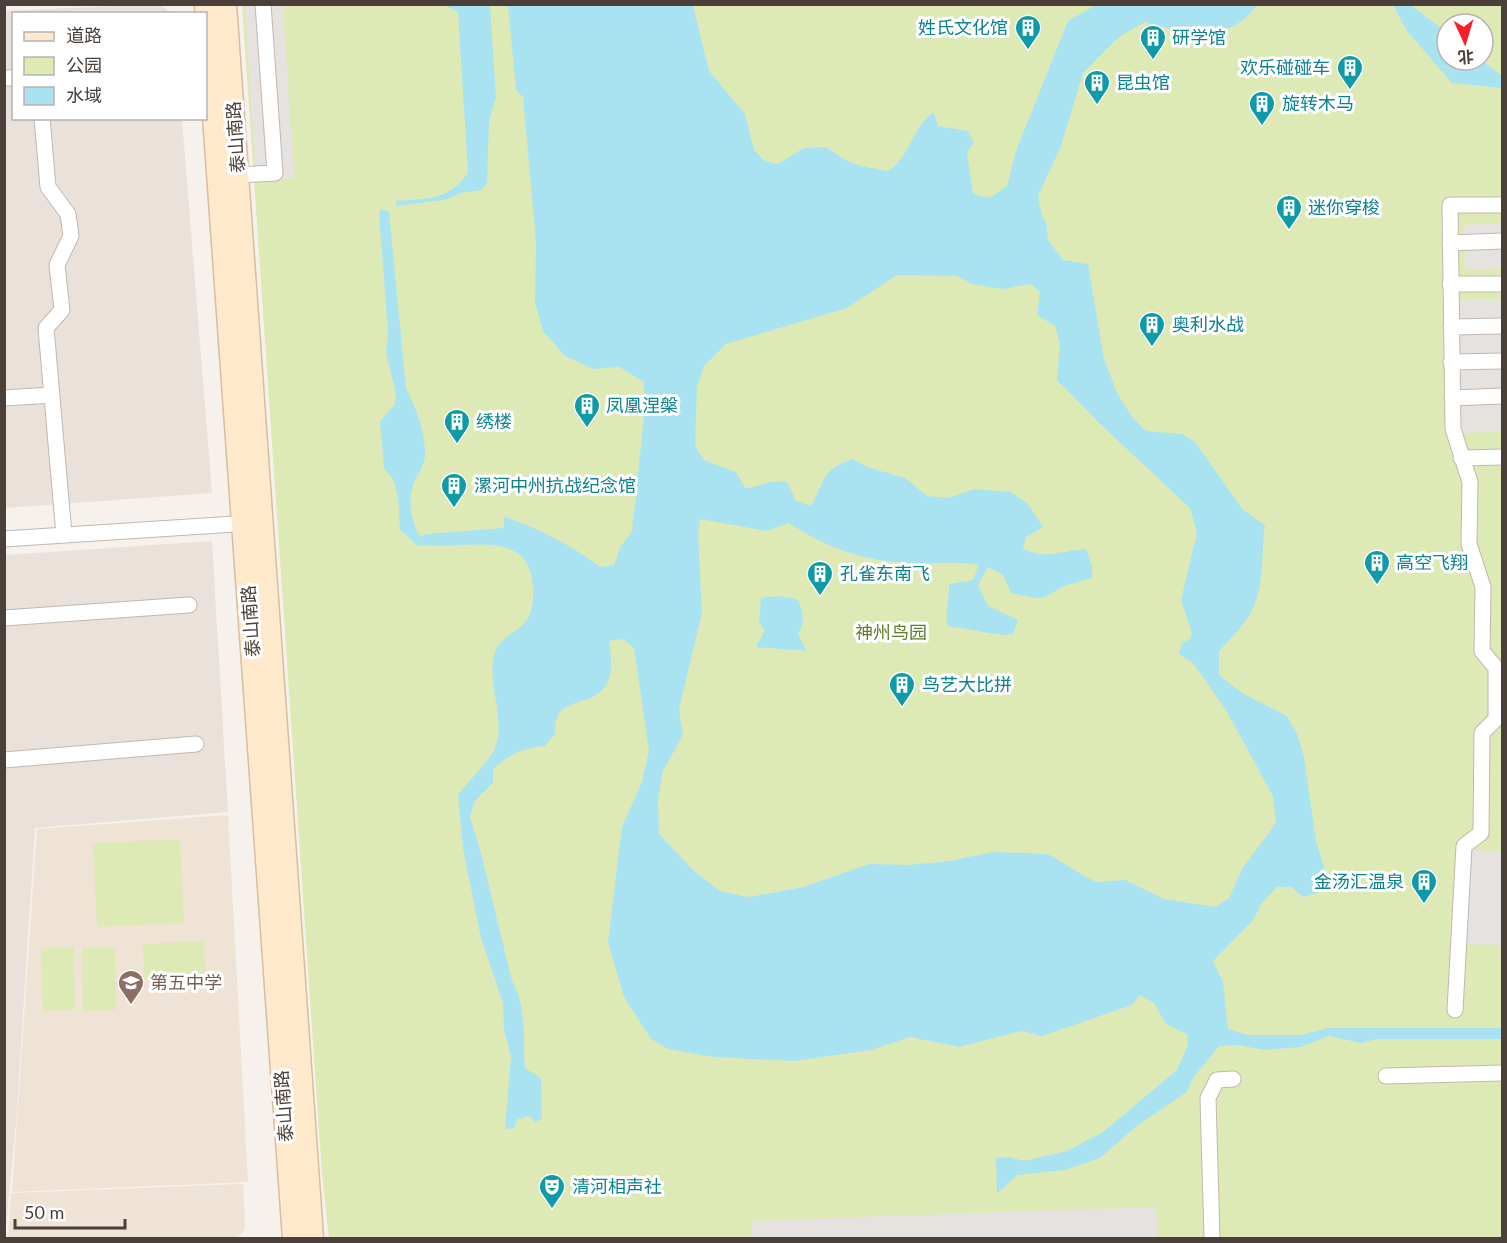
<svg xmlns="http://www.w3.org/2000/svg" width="1507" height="1243" viewBox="0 0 1507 1243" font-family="Lato,'Noto Sans SC',sans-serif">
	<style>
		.residential { fill: #eae2da }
		.education { fill: #efe3d6 }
		.green { fill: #ddeab5; fill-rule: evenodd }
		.parking { fill: #e5e2e0 }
		.water { fill: #a9e3f2; fill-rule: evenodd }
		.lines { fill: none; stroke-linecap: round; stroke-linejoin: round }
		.minor-casing { stroke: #c2b7ae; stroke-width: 17 }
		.secondary-casing { stroke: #d9bd9e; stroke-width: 25 }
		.minor { stroke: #fff; stroke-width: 15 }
		.secondary { stroke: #ffe9cd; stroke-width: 22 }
		.labels { text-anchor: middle; stroke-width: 6; stroke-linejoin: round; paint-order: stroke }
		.culture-label { font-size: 18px; fill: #0d838f; stroke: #fff; text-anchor: start }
		.street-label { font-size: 18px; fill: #4b4039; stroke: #fff }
		.park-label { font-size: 18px; fill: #5b7f2a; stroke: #fff }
		.education-label { font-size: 18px; fill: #785e54; stroke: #fff; text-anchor: start }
	</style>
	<rect width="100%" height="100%" fill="#f6f1ec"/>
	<path class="residential" d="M158,4L172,13L14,14V118L182,119L212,493L5,508L4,11Z
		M212,541L228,812L35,828L16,1123L5,1238V555Z"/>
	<path class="education" d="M228,815L248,1182L12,1192L37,829Z
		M243,1184L245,1229L237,1238H8L11,1193Z"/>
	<path class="green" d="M242,5H1502V224L1464,225L1465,269L1502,268V299L1459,300L1462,432H1502V1238H329L322,1174ZM1447,24H1483V60H1447Z
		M180,839L184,923L97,927L93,843Z
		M204,941L205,976L144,979L143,944Z
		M41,948H74L75,1010L43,1011Z
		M82,948H115L116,1010L83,1011Z"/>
	<path class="parking" d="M245,5H283L294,178L256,181Z
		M1502,224V268L1465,269L1464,225Z
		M1502,299V432L1462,433L1459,300Z
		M1468,850L1502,851V945L1465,944Z
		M1156,1207L1158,1238H751V1221Z"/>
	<path class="water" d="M445,5H490L496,97L489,121L487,183L481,190L461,193L445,200L396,206V201C428,198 447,202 468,173L458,12Z
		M508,5H693L709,71L745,114L754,150L765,161L778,164L804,148L826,147L845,160L861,166L888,171C911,157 912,126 934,112L938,126L968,131L974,142L967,153L973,194L990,198L1007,186L1016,151L1068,21L1096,5H1257C1226,46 1188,35 1145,22L1119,37L1083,73L1061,146L1038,196L1042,217L1046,221L1048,240L1063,260L1088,264L1104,359L1117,393L1132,417L1146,431L1182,434L1195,442L1243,510L1265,525C1261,552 1265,585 1252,610C1244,626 1231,638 1219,651V675L1242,693L1287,716L1297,734L1304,757L1316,841L1327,876L1318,893L1303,897L1291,887H1277L1262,903L1253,920L1213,961L1223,982L1228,1029L1247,1035H1301L1328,1028H1502V1039H1377L1361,1043L1329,1036L1301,1047L1265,1050L1237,1045L1219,1046L1193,1078L1187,1092L1138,1125L1100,1158L1065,1170L1017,1175L997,1194L996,1158L1010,1157L1024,1161L1067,1151L1103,1132L1177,1070L1188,1045L1187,1034L1166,1024L1154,1003L1140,995L1132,1005L1042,1036L1022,1031L959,1047L910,1037L871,1050L795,1061L713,1057L668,1049L651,1039L624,997L608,942L622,827L642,782L649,750L634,648L623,639L609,641C610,650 612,661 611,670C604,717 553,686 555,734L545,746C522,748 511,754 493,769V783L475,801L470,817L480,849L512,981C528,1009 522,1037 525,1068L541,1078L542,1119L535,1122L530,1116L518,1119L513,1129L505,1128L511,1057L504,1029L503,1003L481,938L463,849L458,795C467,783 487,763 493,752C509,721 485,685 495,652C501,635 522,632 529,616C534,604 534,593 532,580C527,536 477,545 446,546C436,546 427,545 418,546L400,530C398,507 401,484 384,468L380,421L395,404L396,394L386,352L388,332L379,213L381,209L389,212L406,388C416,409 425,430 425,454C425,468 415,476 412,489C408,503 412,526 421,537L426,534L504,528V517C532,525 577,548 600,567L614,565L620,548L632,531L645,407L644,382L619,367L594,369L565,356L543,331L535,302L536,242L523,97L516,90ZM897,275L957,276L972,284L1002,289L1031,284L1040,292L1037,315L1055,326L1060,344L1057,380L1099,423L1190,508L1197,533L1181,600L1192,633L1190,639L1182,643L1179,654L1193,663L1226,710L1273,796L1276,823L1242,869L1229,898L1216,907L1164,899L1125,880L1095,882L1048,854L992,852L950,861L909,865L869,864L804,887L749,897L720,891L694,871L659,834L658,800L662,773L683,735L679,709L702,613L698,534L700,519L767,531L789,523C828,549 867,562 914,563C936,564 957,561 979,565L973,580L949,584C950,598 944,613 948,626L1001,635L1013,634L1018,620L988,606L978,585L988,567L1003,575L1011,593L1034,598L1045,597L1064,586L1092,578V566L1086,549C1062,550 1043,561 1023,548L1026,537L1043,527L1028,504L1011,492L974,489L948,498L927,496L905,478L867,467L853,459C821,470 826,479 811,506L796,501L787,482C767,479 764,487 745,488L736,472L704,460L695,446L697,387L704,366L726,344L847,308Z
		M1393,5H1411L1447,33V60H1481L1502,76V88L1452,83L1407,31Z
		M779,596L797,599C804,610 805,623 798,634L806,651L756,647L765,630L759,622L761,598Z"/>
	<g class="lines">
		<defs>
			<path id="minor" d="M4,78H14
				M42,118L48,187L68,214L71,236L57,265L62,310L46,328L64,535
				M238,175L275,173L263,4
				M1450,243L1502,241
				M1450,284H1502
				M1451,327L1502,326
				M1451,362L1502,361
				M4,398L52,395
				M1452,398L1502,396
				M1461,458L1502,457
				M4,539L250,523
				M4,618L189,605
				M4,760L196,744
				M1455,1010L1464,846L1481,833L1482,733L1496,719V668L1482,651L1483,587L1469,544L1470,482L1453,429L1450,205H1502
				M1386,1076L1502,1073
				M1212,1238L1208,1098L1217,1080L1233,1079"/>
			<path id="secondary" d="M206,4L294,1238
				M225,4L312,1238"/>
		</defs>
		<use href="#minor" class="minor-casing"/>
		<use href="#secondary" class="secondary-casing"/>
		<use href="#minor" class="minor"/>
		<use href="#secondary" class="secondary"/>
	</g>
	<defs>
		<symbol id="building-pin" viewBox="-11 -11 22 30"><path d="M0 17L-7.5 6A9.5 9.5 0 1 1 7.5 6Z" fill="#0f9aa8" stroke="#fff"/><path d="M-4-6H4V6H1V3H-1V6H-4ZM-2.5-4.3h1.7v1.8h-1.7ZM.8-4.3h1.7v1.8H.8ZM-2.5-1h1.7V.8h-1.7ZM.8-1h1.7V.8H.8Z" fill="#fff"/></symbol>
		<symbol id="school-pin" viewBox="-11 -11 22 30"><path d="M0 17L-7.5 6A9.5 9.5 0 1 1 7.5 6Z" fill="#8d6e63" stroke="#fff"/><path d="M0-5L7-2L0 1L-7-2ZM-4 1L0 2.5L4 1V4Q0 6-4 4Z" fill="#fff"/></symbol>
		<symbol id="theatre-pin" viewBox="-11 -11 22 30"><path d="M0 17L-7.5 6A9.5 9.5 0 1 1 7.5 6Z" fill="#0f9aa8" stroke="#fff"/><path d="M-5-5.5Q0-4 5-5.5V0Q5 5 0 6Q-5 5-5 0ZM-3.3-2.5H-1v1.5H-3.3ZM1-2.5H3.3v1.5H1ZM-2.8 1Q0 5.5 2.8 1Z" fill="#fff"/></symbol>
	</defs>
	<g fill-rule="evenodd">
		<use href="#building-pin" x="1013" y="13" width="30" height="40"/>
		<use href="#building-pin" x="1138" y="23" width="30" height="40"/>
		<use href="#building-pin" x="1335" y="53" width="30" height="40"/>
		<use href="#building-pin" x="1082" y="68" width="30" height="40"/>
		<use href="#building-pin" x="1247" y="89" width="30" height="40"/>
		<use href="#building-pin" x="1274" y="193" width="30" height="40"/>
		<use href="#building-pin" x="1137" y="310" width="30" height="40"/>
		<use href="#building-pin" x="572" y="391" width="30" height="40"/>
		<use href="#building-pin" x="442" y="407" width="30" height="40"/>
		<use href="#building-pin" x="439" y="471" width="30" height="40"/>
		<use href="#building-pin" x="1362" y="548" width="30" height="40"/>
		<use href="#building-pin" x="805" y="559" width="30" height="40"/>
		<use href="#building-pin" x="887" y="670" width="30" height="40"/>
		<use href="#building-pin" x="1409" y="867" width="30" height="40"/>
		<use href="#school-pin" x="116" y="968" width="30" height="40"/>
		<use href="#theatre-pin" x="537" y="1172" width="30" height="40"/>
	</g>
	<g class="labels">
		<g class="culture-label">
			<text x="1008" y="34" text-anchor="end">姓氏文化馆</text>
			<text x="1172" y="44">研学馆</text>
			<text x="1330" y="74" text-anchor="end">欢乐碰碰车</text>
			<text x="1116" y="89">昆虫馆</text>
			<text x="1282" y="110">旋转木马</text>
			<text x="1308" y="214">迷你穿梭</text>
			<text x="1172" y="331">奥利水战</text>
			<text x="606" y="412">凤凰涅槃</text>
			<text x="476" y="428">绣楼</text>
			<text x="474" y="492">漯河中州抗战纪念馆</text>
			<text x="1396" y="569">高空飞翔</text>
			<text x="840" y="580">孔雀东南飞</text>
			<text x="922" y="691">鸟艺大比拼</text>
			<text x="1404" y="888" text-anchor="end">金汤汇温泉</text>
			<text x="572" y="1193">清河相声社</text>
		</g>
		<g class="street-label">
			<text transform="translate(236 137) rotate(-94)" y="6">泰山南路</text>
			<text transform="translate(251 621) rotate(-94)" y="6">泰山南路</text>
			<text transform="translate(284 1106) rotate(-94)" y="6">泰山南路</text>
		</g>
		<g class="park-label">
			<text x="891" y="639">神州鸟园</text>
		</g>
		<g class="education-label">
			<text x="150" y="989">第五中学</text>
		</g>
	</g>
	<rect width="1507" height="1243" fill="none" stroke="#4b4039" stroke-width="12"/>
	<rect x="12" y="12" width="195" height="108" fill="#ffffff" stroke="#b7b3b0" stroke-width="1.5"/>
	<rect x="24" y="32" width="30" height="9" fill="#ffe9cd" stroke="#b7b3b0" stroke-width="1.5"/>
	<text x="66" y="42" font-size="18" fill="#4b4039">道路</text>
	<rect x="24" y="57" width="30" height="18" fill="#ddeab5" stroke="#b7b3b0" stroke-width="1.5"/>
	<text x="66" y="72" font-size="18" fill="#4b4039">公园</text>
	<rect x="24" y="87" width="30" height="18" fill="#a9e3f2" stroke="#b7b3b0" stroke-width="1.5"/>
	<text x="66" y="102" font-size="18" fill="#4b4039">水域</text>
	<g transform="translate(1465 42) rotate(176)"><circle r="28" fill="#ffffff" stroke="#b7b3b0" stroke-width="1.5"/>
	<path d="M0-4.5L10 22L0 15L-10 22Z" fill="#fd1c28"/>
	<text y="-9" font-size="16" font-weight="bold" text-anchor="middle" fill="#4b4039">北</text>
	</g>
	<path d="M15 1219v9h110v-9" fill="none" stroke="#4b4039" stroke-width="3"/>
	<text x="24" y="1219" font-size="18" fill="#4b4039" stroke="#ffffff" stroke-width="4.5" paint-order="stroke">50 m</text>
</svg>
